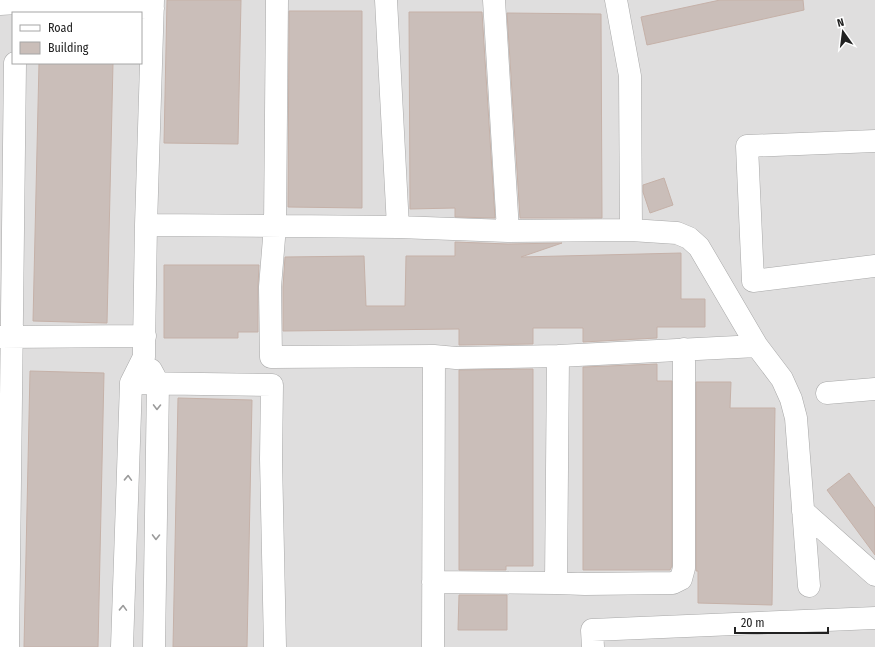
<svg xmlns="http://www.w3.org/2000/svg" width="875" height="647" viewBox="0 0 875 647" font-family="'Fira Sans Condensed',sans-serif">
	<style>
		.residential { fill: #dfdede; fill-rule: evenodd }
		.building { fill: #cabeb9; stroke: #c5b1a8 }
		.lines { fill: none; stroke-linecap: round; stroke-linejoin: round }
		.minor-casing { stroke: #a8a8a8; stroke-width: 23 }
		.minor { stroke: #fff; stroke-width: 22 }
		.oneway { stroke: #9b9b9b }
	</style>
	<rect width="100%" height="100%" fill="#f2ede7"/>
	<path class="residential" d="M0,0H875V647H0ZM13,13H141V63H13Z"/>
	<path class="building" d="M167,0H241L238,144L164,143Z
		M720,0H803L804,10L647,45L641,17Z
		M289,11H362V208L288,207Z
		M409,12H482L495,218L455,217V208L410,209Z
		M507,13L601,14L602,218H520Z
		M39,63H113L107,323L33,321Z
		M664,178L673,205L650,213L643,192V185Z
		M455,242L508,244L562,243L521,257L681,253V299H705V327H657V338L583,342V328H533V344L459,345V329L283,331V287L285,257L364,256L366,306H405L406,256H455Z
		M164,265H259L258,287V332H238V338H164Z
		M657,364V381H672V566L670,570H583V367Z
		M533,369V566H506V570H459V370Z
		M30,371L104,373L98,647H24Z
		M696,382H731L730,408H775L772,605L698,603V571H696Z
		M178,398L252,400L247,647H173Z
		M849,473L875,508V555L827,490Z
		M459,595H507V630H458Z"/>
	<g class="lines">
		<defs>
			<path id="minor" d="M277,0L275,226L270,287L271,357L434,356
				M494,0L508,231
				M616,0L630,76L631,230
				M0,4L17,3L153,8
				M875,141L747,146L753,281L875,266
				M146,225L398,227L386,0
				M398,227L508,231L631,230L677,233L689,238L699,247L757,346
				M0,337L145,336
				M558,356L556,583L585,584L673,583L681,579L684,568V349
				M151,370L158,383L154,647
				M131,383L272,385L271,459L275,647
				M827,393L875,389
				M803,511L875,575
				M433,582L556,583
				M8,647L15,63
				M122,647L131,383L144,357V345L146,225L153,0
				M433,647L434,356L456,358L558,356L757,346L782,379L791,399L796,418L809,586
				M593,647L592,630L875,618"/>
		</defs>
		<use href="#minor" class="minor-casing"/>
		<use href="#minor" class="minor"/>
	</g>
	<defs><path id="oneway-chevron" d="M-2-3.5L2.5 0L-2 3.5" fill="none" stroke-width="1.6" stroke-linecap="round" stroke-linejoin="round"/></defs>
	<g class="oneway">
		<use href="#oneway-chevron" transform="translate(157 407) rotate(91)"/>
		<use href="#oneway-chevron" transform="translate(128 478) rotate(-88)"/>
		<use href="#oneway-chevron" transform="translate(156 537) rotate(91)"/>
		<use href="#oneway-chevron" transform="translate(123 608) rotate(-88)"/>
	</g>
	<rect x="12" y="12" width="130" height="52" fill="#ffffff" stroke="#a6a6a6"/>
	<rect x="20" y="25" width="20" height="6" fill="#ffffff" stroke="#a6a6a6"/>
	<text x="48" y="32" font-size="12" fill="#212121">Road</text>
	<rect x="20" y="42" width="20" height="12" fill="#cabeb9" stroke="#a6a6a6"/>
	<text x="48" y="52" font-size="12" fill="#212121">Building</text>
	<g transform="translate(843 32) rotate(346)" stroke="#ffffff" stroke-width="3" paint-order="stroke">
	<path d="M0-3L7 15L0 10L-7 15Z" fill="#212121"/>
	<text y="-6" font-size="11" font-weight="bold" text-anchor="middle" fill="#212121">N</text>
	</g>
	<path d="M735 627v6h93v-6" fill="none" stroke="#212121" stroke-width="2"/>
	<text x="741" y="627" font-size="12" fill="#212121" stroke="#ffffff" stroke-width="3" paint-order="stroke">20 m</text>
</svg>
